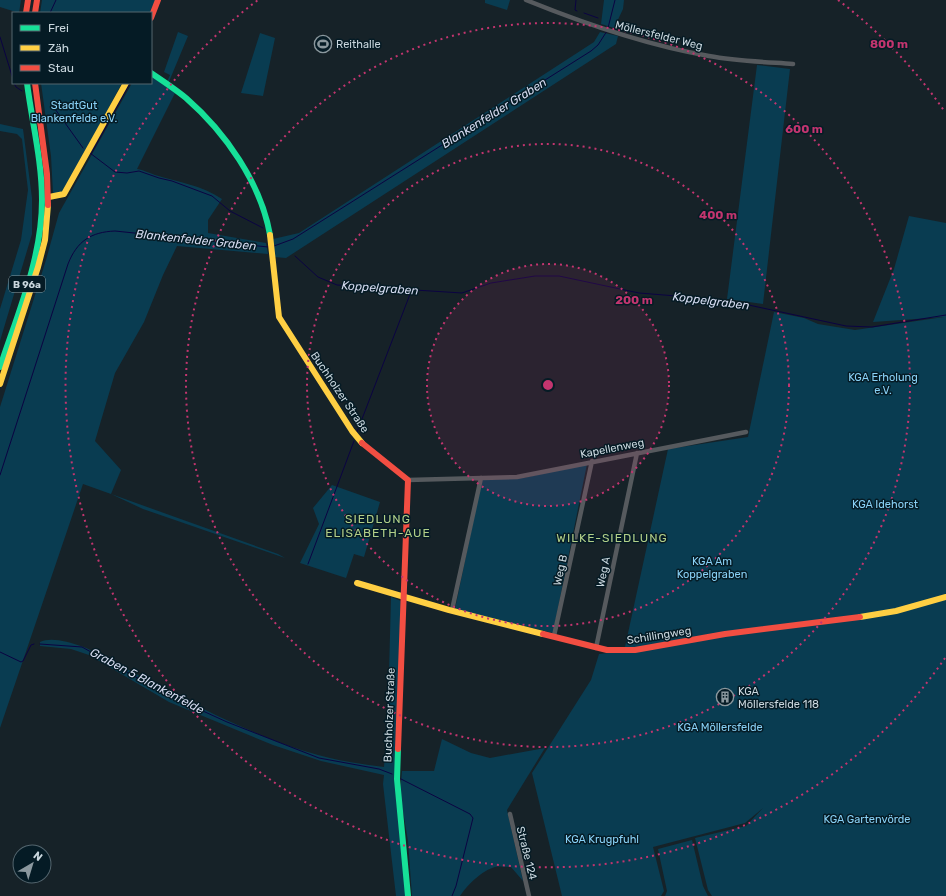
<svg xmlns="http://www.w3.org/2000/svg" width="946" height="896" viewBox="0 0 946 896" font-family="Rubik,sans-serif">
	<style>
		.green { fill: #093c51 }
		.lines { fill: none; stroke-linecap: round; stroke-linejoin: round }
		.stream { stroke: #0b0342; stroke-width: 1 }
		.street { stroke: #565a5e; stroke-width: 4.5 }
		.fast { stroke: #16e098; stroke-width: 6 }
		.slow { stroke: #ffcf43; stroke-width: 6 }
		.jam { stroke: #f24e42; stroke-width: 6 }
		.ring { fill: none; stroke: #c3356f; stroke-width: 2; stroke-dasharray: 2 4 }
		.labels { text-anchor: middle; stroke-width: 3; stroke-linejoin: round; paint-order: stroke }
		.shield { fill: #051b25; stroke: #8f9fa6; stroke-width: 1 }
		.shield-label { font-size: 10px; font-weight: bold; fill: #cad7de }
		.street-label { font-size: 11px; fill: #cad7de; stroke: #051b25 }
		.poi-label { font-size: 11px; fill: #cad7de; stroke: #051b25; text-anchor: start }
		.park-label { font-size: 11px; fill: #89d1f6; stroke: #051b25 }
		.water-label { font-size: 12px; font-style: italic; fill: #d4daef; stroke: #051b25 }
		.neighbourhood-label { font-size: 12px; letter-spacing: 1px; fill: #b2cf88; stroke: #051b25 }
		.centre { fill: #c3356f; stroke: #051b25; stroke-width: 2 }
		.ring-label { font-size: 12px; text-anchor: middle; font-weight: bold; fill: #c3356f; stroke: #051b25; stroke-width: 3; stroke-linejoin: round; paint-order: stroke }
	</style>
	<rect width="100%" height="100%" fill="#162228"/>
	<path class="green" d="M0,0H21L19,13L0,7Z
		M42,0H157L151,13H40Z
		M485,0H510L507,10L485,3Z
		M604,0H624L623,9L614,28L601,24Z
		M178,32L188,36L168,84L167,82L170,75L164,72Z
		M600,32L618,36L616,44L286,258L274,257L273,239L299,233L594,42Z
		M260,33L275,38L263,96L241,93Z
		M757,65L790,69L763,304L727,299Z
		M151,76L175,93L137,169C144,170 149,173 155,175C178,182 201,185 222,199L208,220V233L266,243L268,254L177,246L163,275L144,322L115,373L95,441L121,470L111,494L278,554L285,558L143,509L111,494L83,484L0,728V407L46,260L59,213L132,83H151Z
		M41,83H122L63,193L53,194L51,156Z
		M0,124L23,129L32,198V234L0,341V309L21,240L28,190L22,139L17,134L0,131Z
		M909,216L946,223V896H712L708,890L695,838L746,826L763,808L745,823L653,847L664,891L661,896H562L532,773L591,680L599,654L634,650L625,647L668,449L748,437L774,312L804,318L818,324L855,330L944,317L873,322L894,269Z
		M587,464L553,633L455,609L482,479L523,478Z
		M332,485L380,502L364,557L354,554L346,578L300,563L319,524L313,508Z
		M391,597L401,601L395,778L406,896H396L383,784L384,775L321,761L273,745L169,702L89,655L71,649L40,646V642C57,634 93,650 109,659C175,695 245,734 318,755C339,761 362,764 384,767L388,711Z
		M442,739L471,753L490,758L545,748L507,810L523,881L511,867C506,867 500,866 495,867C483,870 467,885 460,896H412L408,841L400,794L402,771H434Z
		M692,840L703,886L708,896H665L667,891L658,849Z"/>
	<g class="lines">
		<path class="stream" d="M576,0L575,10L577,11
			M50,13L56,0
			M584,13L598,18
			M608,28L615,0
			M0,37L13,79
			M14,83L16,87L22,91
			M55,109L83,148
			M90,153L115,172L127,173L139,171L159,178L172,181L212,196L230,211L263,228
			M91,154L130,83
			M274,246L293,239L591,51L598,45L607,31
			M295,256L318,277L337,285L462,293L491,283L535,276H559L639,293L689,297L714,302L744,304L846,326L872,327L946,315
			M357,432L412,289
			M0,475L68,264C77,241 91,232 115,231L268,247
			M308,564L354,441
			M40,644L82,647L170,696L227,722L319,758L379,769L392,774
			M0,652L21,662L23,661L31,645L34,644
			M401,779L470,814L473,818L456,886L452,896"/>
		<path class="street" d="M526,0C585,24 645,45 709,56C736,61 765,62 793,64
			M408,480L517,477L746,432
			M452,610L481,478
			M554,636L592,461
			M596,648L637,453
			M510,814L529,896"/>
		<path class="fast" d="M151,73C163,81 175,89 186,98C225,132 261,183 270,235
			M0,367C18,313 42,258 42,200C42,161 32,122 27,83
			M398,749L397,779L408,896"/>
		<path class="slow" d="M49,197L64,194L126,83
			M270,235L279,317L352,431L362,443
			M0,384L38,267L45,240L48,205
			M357,583L449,610L543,634
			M860,617L896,611L946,597"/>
		<path class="jam" d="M26,13L28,0
			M35,13L37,0
			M151,18L158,0
			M35,83L47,174L48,205
			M362,443L408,480L398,749
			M543,634L607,650H635L725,634L860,617"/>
	</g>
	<circle cx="548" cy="385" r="121" fill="#c3356f" fill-opacity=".12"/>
	<g class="ring">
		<circle cx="548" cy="385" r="121"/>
		<circle cx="548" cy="385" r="241"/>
		<circle cx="548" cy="385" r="362"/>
		<path d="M945 658A482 482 0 1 1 258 0M838 0A482 482 0 0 1 945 112"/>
	</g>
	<defs>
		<symbol id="stadium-ring" viewBox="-11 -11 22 22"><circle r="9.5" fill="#051b25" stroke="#8b989e" stroke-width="1.5"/><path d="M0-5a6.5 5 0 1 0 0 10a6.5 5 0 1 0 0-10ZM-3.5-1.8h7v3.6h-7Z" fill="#8b989e"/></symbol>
		<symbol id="building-ring" viewBox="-11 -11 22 22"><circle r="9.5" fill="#051b25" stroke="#8b989e" stroke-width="1.5"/><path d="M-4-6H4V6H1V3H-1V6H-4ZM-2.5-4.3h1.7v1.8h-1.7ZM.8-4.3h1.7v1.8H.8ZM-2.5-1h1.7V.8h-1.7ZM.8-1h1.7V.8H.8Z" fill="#8b989e"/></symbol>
	</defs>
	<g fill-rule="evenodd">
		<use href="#stadium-ring" x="313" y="34" width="20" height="20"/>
		<use href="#building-ring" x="715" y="687" width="20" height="20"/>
	</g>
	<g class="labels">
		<rect class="shield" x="9" y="276" width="36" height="16" rx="3"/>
		<g class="shield-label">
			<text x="27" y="288">B 96a</text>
		</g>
		<g class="street-label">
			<text transform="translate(659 35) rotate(14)" y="4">Möllersfelder Weg</text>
			<text transform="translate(340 392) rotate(56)" y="4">Buchholzer Straße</text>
			<text transform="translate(612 448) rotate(-11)" y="4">Kapellenweg</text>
			<text transform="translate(560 570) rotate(-78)" y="4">Weg B</text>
			<text transform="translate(603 572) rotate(-78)" y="4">Weg A</text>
			<text transform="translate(659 635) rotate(-9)" y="4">Schillingweg</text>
			<text transform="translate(389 715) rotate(-88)" y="4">Buchholzer Straße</text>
			<text transform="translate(527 853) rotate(76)" y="4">Straße 124</text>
		</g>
		<g class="poi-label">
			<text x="336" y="48">Reithalle</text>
			<text x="738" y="695">KGA<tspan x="738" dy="13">Möllersfelde 118</tspan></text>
		</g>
		<g class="park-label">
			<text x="74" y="109">StadtGut<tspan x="74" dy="13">Blankenfelde e.V.</tspan></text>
			<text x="883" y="381">KGA Erholung<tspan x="883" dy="13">e.V.</tspan></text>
			<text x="885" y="508">KGA Idehorst</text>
			<text x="712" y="565">KGA Am<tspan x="712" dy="13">Koppelgraben</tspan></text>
			<text x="720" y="731">KGA Möllersfelde</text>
			<text x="867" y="823">KGA Gartenvörde</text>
			<text x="602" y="843">KGA Krugpfuhl</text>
		</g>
		<g class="water-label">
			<text transform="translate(494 113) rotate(-32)" y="4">Blankenfelder Graben</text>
			<text transform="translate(196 240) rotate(6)" y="4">Blankenfelder Graben</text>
			<text transform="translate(380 288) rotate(4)" y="4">Koppelgraben</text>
			<text transform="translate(711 301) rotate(7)" y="4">Koppelgraben</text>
			<text transform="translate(147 681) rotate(28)" y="4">Graben 5 Blankenfelde</text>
		</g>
		<g class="neighbourhood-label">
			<text x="378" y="523">SIEDLUNG<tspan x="378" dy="14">ELISABETH-AUE</tspan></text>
			<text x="612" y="542">WILKE-SIEDLUNG</text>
		</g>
	</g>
	<circle cx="548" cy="385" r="6" class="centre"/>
	<g class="ring-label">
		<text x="889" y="48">800 m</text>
		<text x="804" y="133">600 m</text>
		<text x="718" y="219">400 m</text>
		<text x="634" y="304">200 m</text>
	</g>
	<rect x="12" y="12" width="140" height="72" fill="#051b25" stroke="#54666f"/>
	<rect x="20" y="25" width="20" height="6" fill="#16e098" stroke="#54666f"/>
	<text x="48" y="32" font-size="12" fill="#cad7de">Frei</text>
	<rect x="20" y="45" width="20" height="6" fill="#ffcf43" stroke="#54666f"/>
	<text x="48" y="52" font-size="12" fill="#cad7de">Zäh</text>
	<rect x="20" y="65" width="20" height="6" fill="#f24e42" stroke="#54666f"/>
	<text x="48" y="72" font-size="12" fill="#cad7de">Stau</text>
	<g transform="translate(32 864) rotate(38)"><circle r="19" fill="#051b25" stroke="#54666f"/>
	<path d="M0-3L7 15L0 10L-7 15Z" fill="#8b989e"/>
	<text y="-6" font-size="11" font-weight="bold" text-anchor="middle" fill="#cad7de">N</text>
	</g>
</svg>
